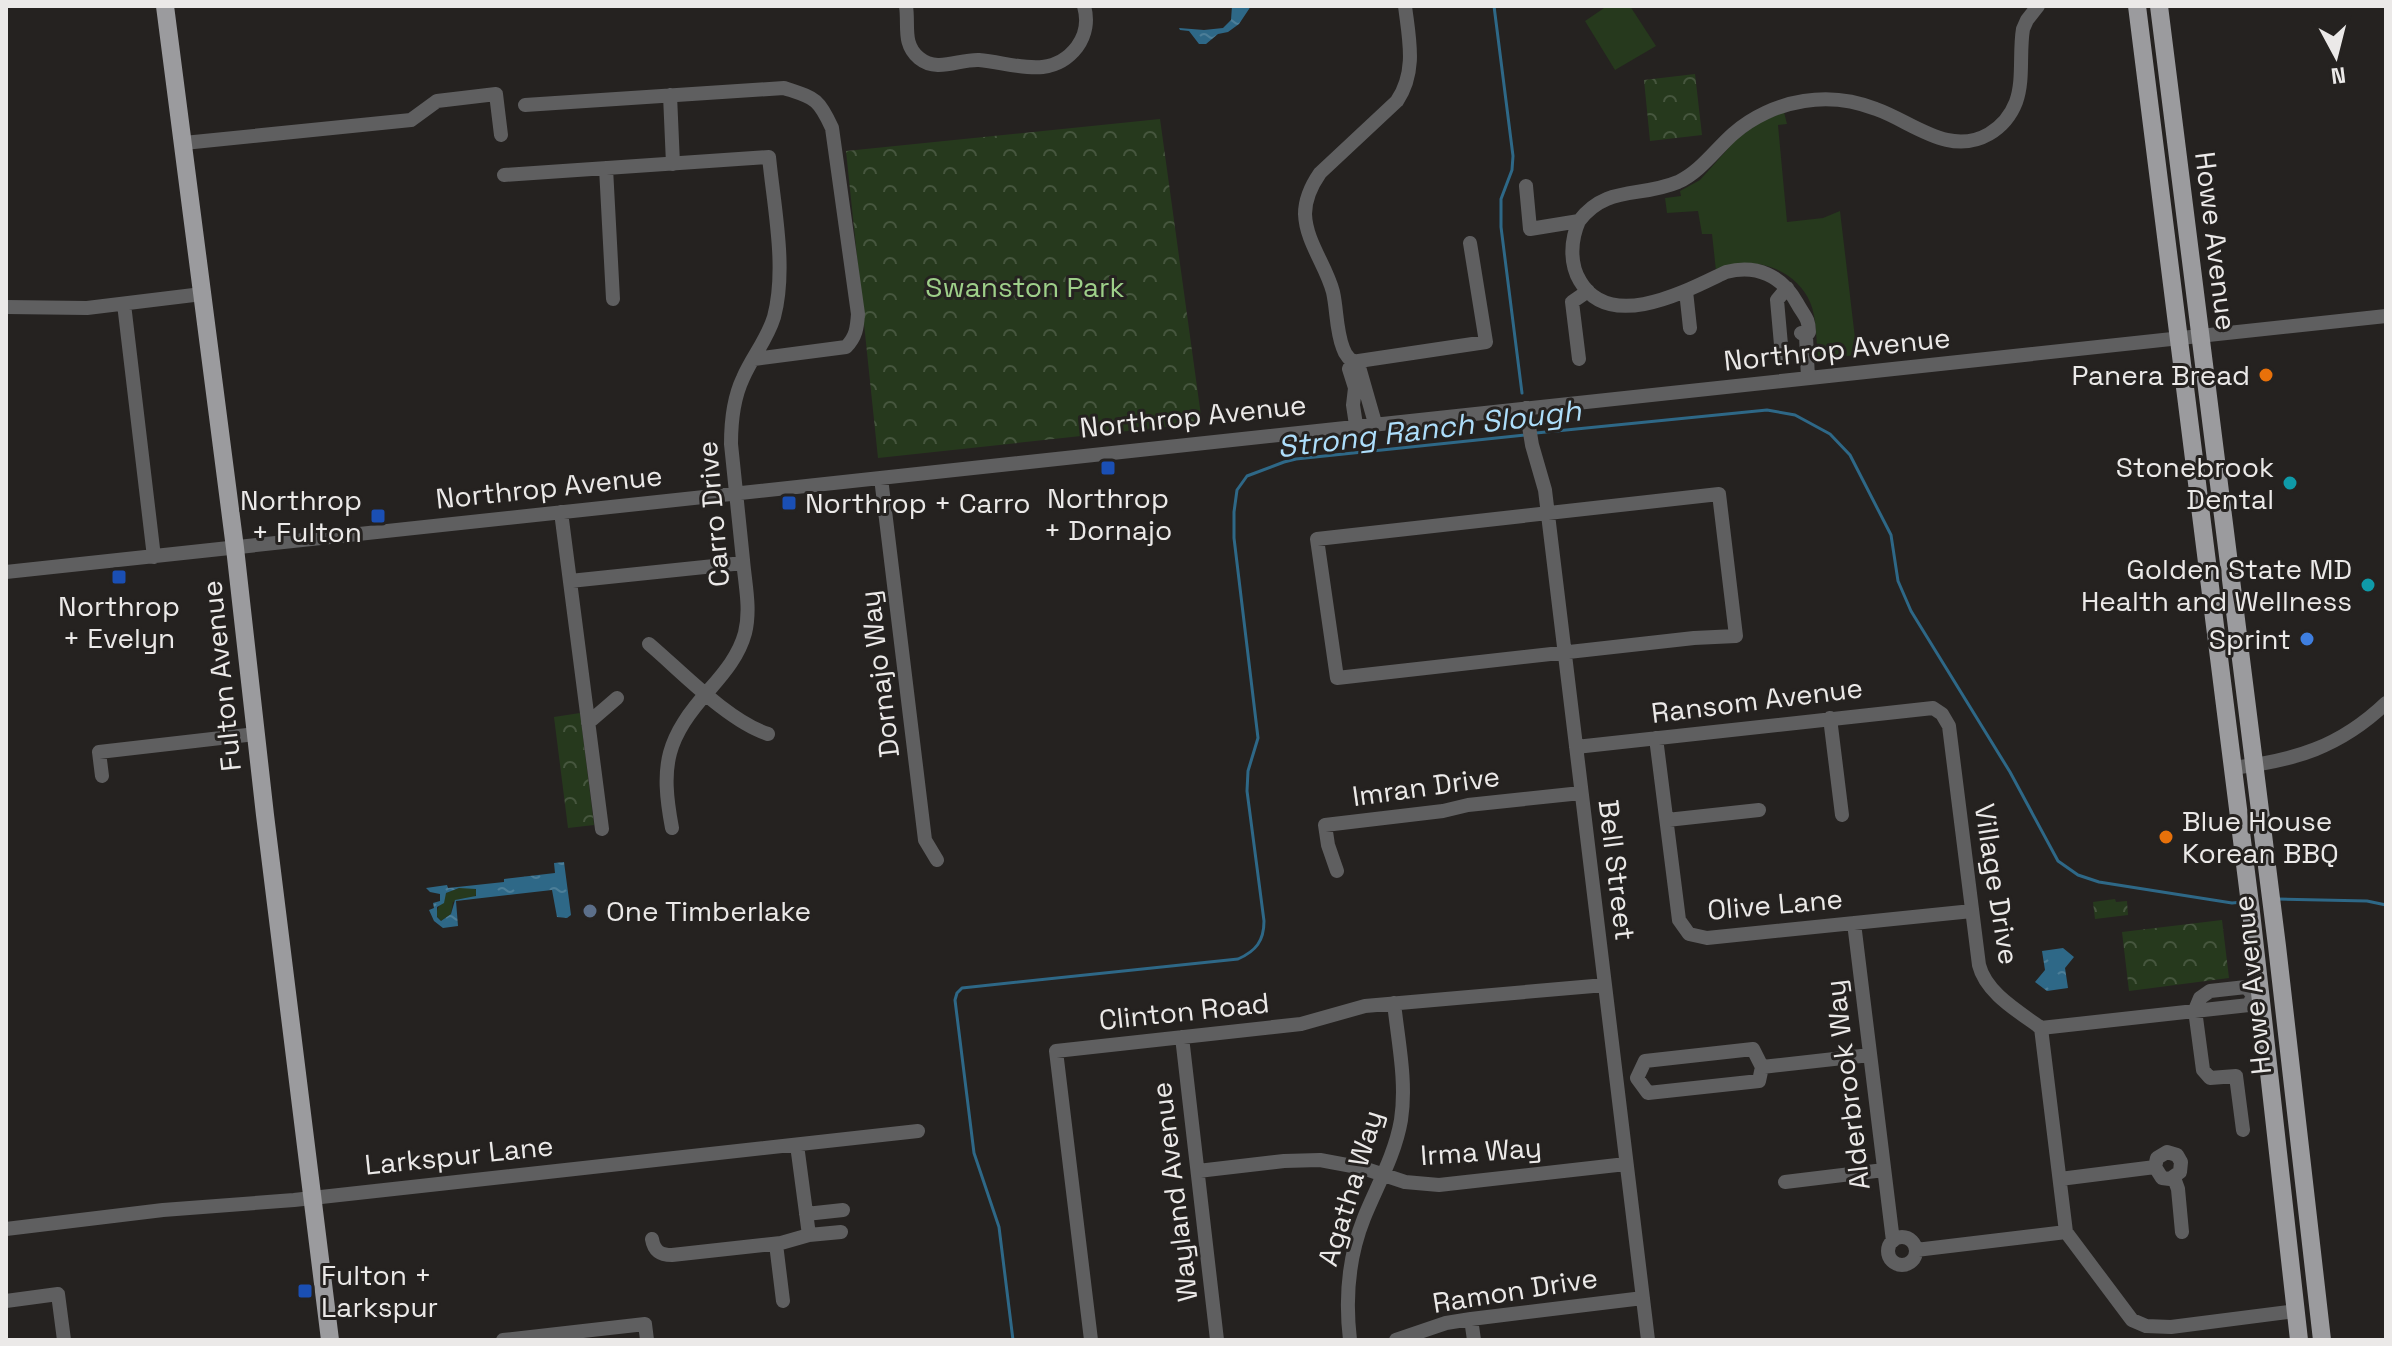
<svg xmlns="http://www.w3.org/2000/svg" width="2392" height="1346" viewBox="0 0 2392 1346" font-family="'Space Grotesk',sans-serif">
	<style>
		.grass { fill: #26391d }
		.park { fill: url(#park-crowns) }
		.water { fill: url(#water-ripples); fill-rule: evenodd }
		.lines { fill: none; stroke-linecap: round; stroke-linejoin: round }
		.stream { stroke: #2e6887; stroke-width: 3 }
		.minor { stroke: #5f5f60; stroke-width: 14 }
		.major { stroke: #9b9b9e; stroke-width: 18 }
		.food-dot { fill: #e8710a; stroke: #252220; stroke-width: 3 }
		.transit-dot { fill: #1a4fb4; stroke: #252220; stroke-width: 3 }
		.culture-dot { fill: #0f9aa8; stroke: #252220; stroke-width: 3 }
		.shop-dot { fill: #3f7fe0; stroke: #252220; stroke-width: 3 }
		.service-dot { fill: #5c6f8a; stroke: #252220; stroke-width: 3 }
		.labels { text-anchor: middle; stroke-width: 6; stroke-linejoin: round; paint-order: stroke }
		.street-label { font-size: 28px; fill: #ebe9e8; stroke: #252220 }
		.park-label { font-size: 28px; fill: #9ecf89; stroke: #252220 }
		.poi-label { font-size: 28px; fill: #ebe9e8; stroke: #252220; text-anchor: end }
		.water-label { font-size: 30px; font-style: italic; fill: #addefb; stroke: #252220 }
	</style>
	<defs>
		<pattern id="park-crowns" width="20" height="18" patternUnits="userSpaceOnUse" patternTransform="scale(2)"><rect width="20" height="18" fill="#26391d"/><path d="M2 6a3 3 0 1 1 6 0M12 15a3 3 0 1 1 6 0" fill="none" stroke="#46563e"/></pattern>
		<pattern id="water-ripples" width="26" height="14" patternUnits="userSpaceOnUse" patternTransform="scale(2)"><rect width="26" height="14" fill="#2e6887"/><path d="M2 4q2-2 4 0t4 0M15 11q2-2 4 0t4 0" fill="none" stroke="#4c7e98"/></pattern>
	</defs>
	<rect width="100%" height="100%" fill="#252220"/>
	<path class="grass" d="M1607,6H1630L1656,46L1615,70L1585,21Z
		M1784,112L1787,124L1778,125L1787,222L1823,218L1840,211L1857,355L1818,359C1816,341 1817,318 1810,302C1799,276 1768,260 1741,264C1733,265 1724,269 1716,271L1712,234H1702L1698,211L1667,213L1665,198L1681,196L1680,191L1700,180L1734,142L1756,124Z
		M459,888H473L478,891L474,898L459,899L453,902L451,914L441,921L436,915C437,907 443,901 446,893Z"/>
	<path class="park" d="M1695,74L1702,135L1650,141L1644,80Z
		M1160,119L1202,423L878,458L846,151Z
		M580,713L594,825L568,828L554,717Z
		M2115,899L2116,902L2127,901L2128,915L2095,919L2093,902Z
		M2222,920L2229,978L2129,991L2122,932Z"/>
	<path class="water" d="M1232,6H1251L1239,24L1228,32L1218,34L1206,44H1199L1189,31L1180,30L1179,28L1204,30L1223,28L1231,20Z
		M564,862L571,915L567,918L557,917L552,890L456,901L458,926L443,928L434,921L429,910L434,908L433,903L440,901V894L430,892L426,888L447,885L448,888L504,882V879L555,873L554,863ZM459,888L476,889V896L455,900L451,914L441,921L437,917V907L444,903L446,893Z
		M2063,948L2074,957L2065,968L2068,988L2047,991L2035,982L2045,970L2042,951Z"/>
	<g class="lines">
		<path class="stream" d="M1494,6L1513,156L1512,170L1501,199V227L1522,393
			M1546,422L1558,431
			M1536,433L1767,410L1795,415L1830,434L1850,455L1891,535L1898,581L1911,611L2010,772L2058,861L2078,875L2099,882L2232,903L2243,902
			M2278,899L2367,901L2386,905
			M1013,1340L999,1227L974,1153L955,1000L957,993L962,988L1238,959C1256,951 1264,941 1264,921L1247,791L1248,771L1258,738L1234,538V512L1237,490L1247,476L1284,462L1296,459L1525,435"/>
		<path class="minor" d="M906,6C909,25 902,44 919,58C937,73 959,59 979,60C1014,63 1051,81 1077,47C1086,35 1088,20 1084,6
			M670,95L673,164
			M525,105L784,88C814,98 818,97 832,128L858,314C857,328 856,337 846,347L754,359
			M184,143L411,120L437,101L496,94L501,135
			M606,168L613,299
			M504,175L769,157C774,208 787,268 774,317C767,340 752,357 743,378C733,399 731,421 731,444C735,483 739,521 743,560C745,584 751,609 745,633C739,655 725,672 710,689C666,738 660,764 672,828
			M1526,186L1530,229L1579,221C1606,185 1640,198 1678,182C1700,172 1715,150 1733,134C1752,117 1778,105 1804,101C1828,97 1853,100 1876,109C1913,122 1949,157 1989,134C2001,127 2011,115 2016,102C2024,80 2019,53 2023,29L2027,20L2038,6
			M1579,221C1571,239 1569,263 1580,281C1610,333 1688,290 1726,272C1757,264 1782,276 1797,303C1804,316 1809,318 1809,332L1806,336
			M1686,291L1690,328
			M124,304L154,557
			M6,307L87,308L202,294
			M1801,333L1806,336L1808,378
			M1782,356L1777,300L1787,288
			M1579,359L1572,302L1588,291
			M1352,362L1486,342L1470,243
			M1352,363L1349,369L1355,388L1353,405L1356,425
			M1526,408L1532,445L1545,490L1648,1340
			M1375,423L1359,367C1352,362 1345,355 1343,348C1336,330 1337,310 1333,292C1326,265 1306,242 1305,214C1305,199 1311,186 1320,173L1397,101C1417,71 1409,39 1405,6
			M881,478L925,840L937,860
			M1719,494L1736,636L1694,638L1337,678L1317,539Z
			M561,512L602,829
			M6,572C799,487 1592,398 2386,316
			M570,581L743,563
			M649,644C682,672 728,721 768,734
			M1830,718L1842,815
			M588,723L617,698
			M1656,738L1679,920L1689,934L1707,938L1972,911
			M1576,747L1933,708L1942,714L1949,726L1979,965C1986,993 2018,1011 2041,1028L2249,1005L2253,995
			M2232,768C2294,761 2340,747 2386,703
			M102,776L99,752L256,734
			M1667,820L1759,810
			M1337,871L1328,845L1325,825L1443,811L1468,805L1581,793
			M1854,923L1893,1241
			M2041,1028L2066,1232L2132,1320L2146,1326L2171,1327L2296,1311
			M1182,1037L1217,1340
			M1753,1049L1762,1067L1759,1081L1648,1093L1637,1078L1645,1061Z
			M1762,1067L1870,1055
			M2243,1130L2236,1076L2210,1078L2203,1070L2195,1010L2200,998L2210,991L2246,987L2253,995
			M1198,1171L1284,1161L1320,1160L1363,1168L1405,1182L1439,1185L1626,1164
			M2174,1178L2178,1189L2182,1232
			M2060,1179L2155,1167L2162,1178L2170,1179L2180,1172L2181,1162L2177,1155L2167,1152L2157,1158L2155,1167
			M1785,1182L1884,1170
			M806,1214L843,1210
			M6,1229L163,1210L294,1200L918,1131
			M809,1235L841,1232
			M1888 1251a14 14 0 1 1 28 0a14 14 0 1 1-28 0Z
			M652,1239C654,1251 660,1255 672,1255L781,1243L809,1235L797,1145
			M776,1244L783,1301
			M1916,1250L2066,1232
			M6,1301L58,1294L64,1340
			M1471,1319L1474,1340
			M503,1340L645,1324L647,1340
			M1091,1340L1056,1051L1301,1024L1365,1006L1605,985
			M1350,1340C1345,1298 1348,1258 1364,1218C1377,1186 1395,1155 1401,1120C1407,1082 1398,1041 1394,1003
			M1396,1340L1446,1323L1471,1319L1643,1298"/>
		<path class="major" d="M165,6L235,548L265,815L330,1340
			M2137,6L2251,912L2299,1340
			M2159,6L2277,946L2322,1340"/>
	</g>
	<g class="food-dot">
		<circle cx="2266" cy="375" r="8"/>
		<circle cx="2166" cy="837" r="8"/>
	</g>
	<g class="transit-dot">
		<rect x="1100" y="460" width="16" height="16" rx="4"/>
		<rect x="781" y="495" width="16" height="16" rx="4"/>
		<rect x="370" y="508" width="16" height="16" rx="4"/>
		<rect x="111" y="569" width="16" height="16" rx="4"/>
		<rect x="297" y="1283" width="16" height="16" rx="4"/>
	</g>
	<g class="culture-dot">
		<circle cx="2290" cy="483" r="8"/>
		<circle cx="2368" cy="585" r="8"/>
	</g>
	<circle class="shop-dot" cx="2307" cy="639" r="8"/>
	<circle class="service-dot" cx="590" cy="911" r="8"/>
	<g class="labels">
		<g class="street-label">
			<text transform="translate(2216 241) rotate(83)" y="10">Howe Avenue</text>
			<text transform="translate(1837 349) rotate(-6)" y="10">Northrop Avenue</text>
			<text transform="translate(1193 416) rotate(-6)" y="10">Northrop Avenue</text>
			<text transform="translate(549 487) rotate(-6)" y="10">Northrop Avenue</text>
			<text transform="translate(713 514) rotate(-95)" y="10">Carro Drive</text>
			<text transform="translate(879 674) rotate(-97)" y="10">Dornajo Way</text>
			<text transform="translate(221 676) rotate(-96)" y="10">Fulton Avenue</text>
			<text transform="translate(1757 700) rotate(-7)" y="10">Ransom Avenue</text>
			<text transform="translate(1426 786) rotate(-8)" y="10">Imran Drive</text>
			<text transform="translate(1617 870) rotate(83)" y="10">Bell Street</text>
			<text transform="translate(1997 884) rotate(81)" y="10">Village Drive</text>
			<text transform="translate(1775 904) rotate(-5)" y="10">Olive Lane</text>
			<text transform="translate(2252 985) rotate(-96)" y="10">Howe Avenue</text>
			<text transform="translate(1184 1011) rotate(-6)" y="10">Clinton Road</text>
			<text transform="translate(1847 1085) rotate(-97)" y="10">Alderbrook Way</text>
			<text transform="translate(1481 1151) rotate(-4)" y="10">Irma Way</text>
			<text transform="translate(459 1155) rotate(-6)" y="10">Larkspur Lane</text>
			<text transform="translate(1350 1188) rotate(-73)" y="10">Agatha Way</text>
			<text transform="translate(1174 1192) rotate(-97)" y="10">Wayland Avenue</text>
			<text transform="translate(1515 1290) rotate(-9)" y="10">Ramon Drive</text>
		</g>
		<g class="park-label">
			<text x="1025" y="297">Swanston Park</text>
		</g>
		<g class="poi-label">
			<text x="2250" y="385">Panera Bread</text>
			<text x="2274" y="477">Stonebrook<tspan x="2274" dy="32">Dental</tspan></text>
			<text x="1108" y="508" text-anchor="middle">Northrop<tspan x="1108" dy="32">+ Dornajo</tspan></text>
			<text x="362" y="510">Northrop<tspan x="362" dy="32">+ Fulton</tspan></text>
			<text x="805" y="513" text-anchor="start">Northrop + Carro</text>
			<text x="2352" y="579">Golden State MD<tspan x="2352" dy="32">Health and Wellness</tspan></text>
			<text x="119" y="616" text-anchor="middle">Northrop<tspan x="119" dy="32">+ Evelyn</tspan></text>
			<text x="2291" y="649">Sprint</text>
			<text x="2182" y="831" text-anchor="start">Blue House<tspan x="2182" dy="32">Korean BBQ</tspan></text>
			<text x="606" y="921" text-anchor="start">One Timberlake</text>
			<text x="321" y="1285" text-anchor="start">Fulton +<tspan x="321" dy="32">Larkspur</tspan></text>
		</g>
		<g class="water-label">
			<text transform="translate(1429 429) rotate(-7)" y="10">Strong Ranch Slough</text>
		</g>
	</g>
	<rect width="2392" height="1346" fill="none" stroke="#ebe9e8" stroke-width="16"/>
	<g transform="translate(2336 56) rotate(173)" stroke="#252220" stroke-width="6" paint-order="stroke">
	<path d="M0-6L14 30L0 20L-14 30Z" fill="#ebe9e8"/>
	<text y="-12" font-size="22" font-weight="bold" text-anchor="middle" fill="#ebe9e8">N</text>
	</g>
</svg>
